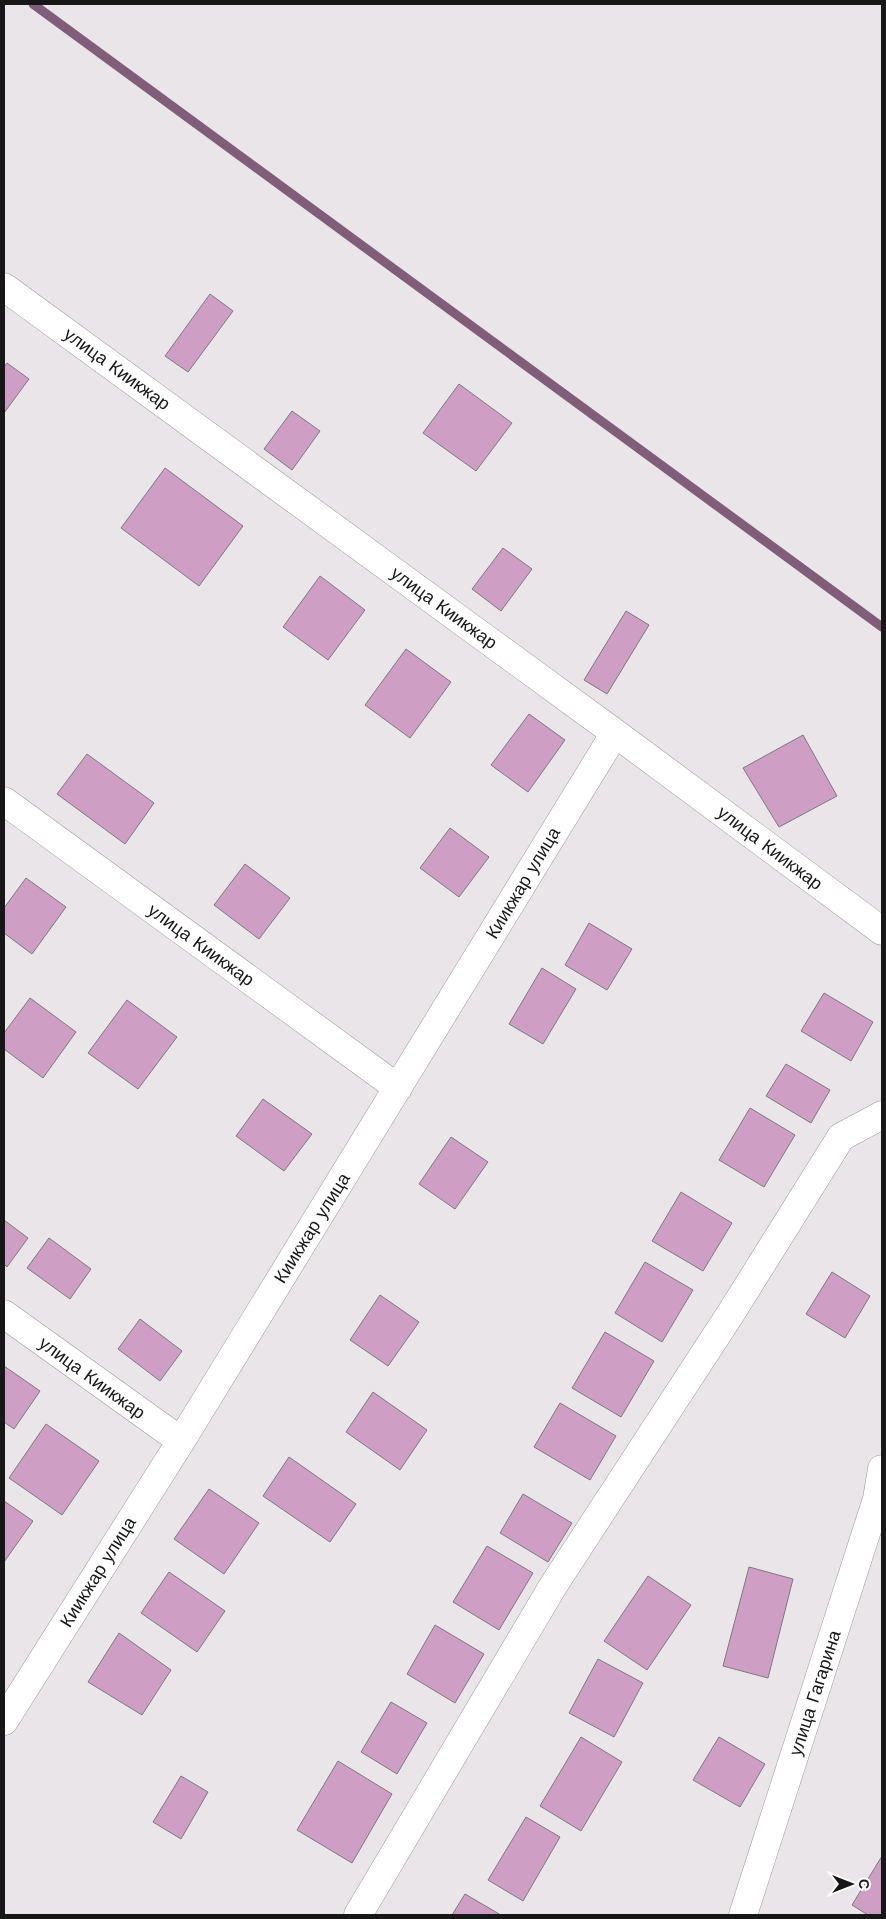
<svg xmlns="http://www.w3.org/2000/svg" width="886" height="1919" viewBox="0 0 886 1919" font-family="'Work Sans',sans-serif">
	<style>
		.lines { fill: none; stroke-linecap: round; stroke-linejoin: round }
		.stream { stroke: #805e79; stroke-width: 9 }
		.building { fill: #cf9ec5; stroke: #7d7a7c }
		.minor-casing { stroke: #9d999c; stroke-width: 29 }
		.minor { stroke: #fff; stroke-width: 28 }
		.labels { text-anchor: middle; stroke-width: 5; stroke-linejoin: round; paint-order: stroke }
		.street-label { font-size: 18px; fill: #181718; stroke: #fff }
	</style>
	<rect width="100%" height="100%" fill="#e9e5e8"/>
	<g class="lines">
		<path class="stream" d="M33,4L882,627"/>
	</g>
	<path class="building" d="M210,294L233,311L188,372L165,356Z
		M7,363L29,379L4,413V367Z
		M459,384L512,423L476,471L423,433Z
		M292,411L320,431L292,470L264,449Z
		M165,468L243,526L199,586L121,528Z
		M503,548L532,569L501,611L472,589Z
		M320,576L365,610L328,660L283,627Z
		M626,611L649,625L607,694L584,680Z
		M406,649L451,682L410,738L365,705Z
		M529,714L565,740L528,792L491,765Z
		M803,735L837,796L779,827L743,768Z
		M87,754L154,803L125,844L57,794Z
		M450,828L489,857L459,897L420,868Z
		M245,864L290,898L259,939L214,905Z
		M26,878L66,907L32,954L4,933V908Z
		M589,923L632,949L607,990L565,965Z
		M542,968L576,989L543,1044L509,1024Z
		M824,993L873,1022L851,1061L801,1031Z
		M30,998L76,1032L43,1078L4,1049V1033Z
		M127,1000L177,1037L138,1089L88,1053Z
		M786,1064L830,1090L811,1123L766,1096Z
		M263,1099L312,1134L284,1171L236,1136Z
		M750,1108L795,1135L764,1187L719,1160Z
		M451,1137L488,1162L455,1209L419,1184Z
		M681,1192L732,1223L703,1271L652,1241Z
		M4,1220L28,1238L7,1267L4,1264Z
		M49,1238L91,1269L70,1299L27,1268Z
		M645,1262L693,1290L662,1342L615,1313Z
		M832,1272L870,1296L845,1338L806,1314Z
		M380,1295L419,1322L388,1366L350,1340Z
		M140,1319L182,1351L160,1381L118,1349Z
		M605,1332L654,1361L621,1417L572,1388Z
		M4,1366L40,1391L14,1429L4,1422Z
		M373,1392L427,1430L400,1470L346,1432Z
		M560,1403L616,1436L590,1480L534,1447Z
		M46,1424L99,1461L62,1515L9,1478Z
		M289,1457L356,1504L330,1542L263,1496Z
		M209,1489L259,1523L224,1574L174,1539Z
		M523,1494L572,1523L548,1562L500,1533Z
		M4,1501L33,1521L4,1562Z
		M487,1546L533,1573L499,1630L453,1602Z
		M749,1567L793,1579L768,1678L723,1666Z
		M169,1572L225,1611L197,1652L141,1613Z
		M648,1576L691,1605L647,1670L604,1641Z
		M435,1625L484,1654L455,1703L407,1674Z
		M119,1633L171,1670L142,1715L88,1682Z
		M598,1659L643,1683L614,1737L569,1713Z
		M391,1702L427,1723L397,1774L361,1752Z
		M581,1737L622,1762L581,1831L540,1806Z
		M719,1737L765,1764L740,1807L693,1780Z
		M338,1761L392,1794L352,1863L297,1830Z
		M181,1776L208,1792L181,1839L153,1822Z
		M526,1817L560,1837L523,1901L488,1880Z
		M882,1856V1915H868L852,1905Z
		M465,1894L501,1915H452Z"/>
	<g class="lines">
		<defs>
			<path id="minor" d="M4,287L615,733L882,931
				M4,801L398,1088
				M4,1314L181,1441
				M4,1721L181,1441L615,733
				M358,1915L553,1586L731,1313L841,1137L882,1115
				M743,1915L877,1499L882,1469"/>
		</defs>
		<use href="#minor" class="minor-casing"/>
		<use href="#minor" class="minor"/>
	</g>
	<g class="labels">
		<g class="street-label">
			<text transform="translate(117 369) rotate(36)" y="6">улица Киикжар</text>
			<text transform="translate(444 608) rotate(36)" y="6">улица Киикжар</text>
			<text transform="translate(770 848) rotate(37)" y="6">улица Киикжар</text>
			<text transform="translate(523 883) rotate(-59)" y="6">Киикжар улица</text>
			<text transform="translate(201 945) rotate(36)" y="6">улица Киикжар</text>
			<text transform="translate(312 1228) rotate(-58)" y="6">Киикжар улица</text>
			<text transform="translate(92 1378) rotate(36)" y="6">улица Киикжар</text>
			<text transform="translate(98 1572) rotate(-58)" y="6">Киикжар улица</text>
			<text transform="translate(815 1693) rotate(-72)" y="6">улица Гагарина</text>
		</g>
	</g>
	<rect width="886" height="1919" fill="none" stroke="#181718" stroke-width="10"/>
	<g transform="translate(851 1884) rotate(90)" stroke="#ffffff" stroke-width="4" paint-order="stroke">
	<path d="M0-4L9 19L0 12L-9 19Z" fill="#181718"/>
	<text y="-8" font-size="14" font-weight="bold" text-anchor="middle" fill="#181718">С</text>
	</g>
</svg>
